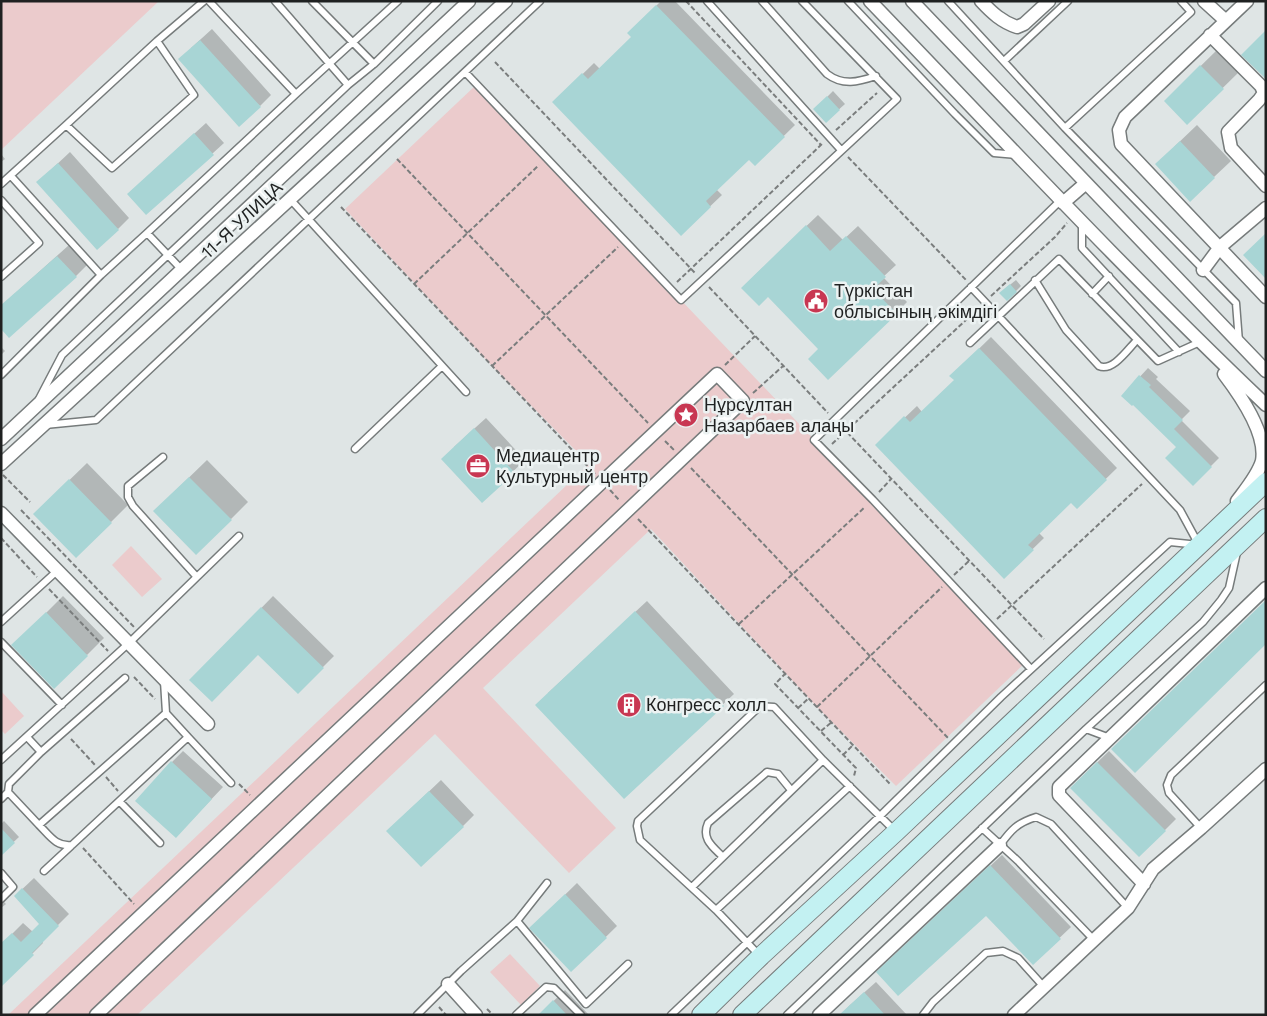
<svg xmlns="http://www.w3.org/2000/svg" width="1267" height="1016" viewBox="0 0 1267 1016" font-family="'Work Sans',sans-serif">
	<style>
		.green { fill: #ebcbcc }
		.shadow { fill: #0003 }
		.building { fill: #a8d5d5 }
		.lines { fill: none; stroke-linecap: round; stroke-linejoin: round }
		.lane-casing { stroke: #767b7b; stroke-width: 9 }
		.street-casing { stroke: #767b7b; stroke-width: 15 }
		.secondary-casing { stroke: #767b7b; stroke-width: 20 }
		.path { stroke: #7a7d7d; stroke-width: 2; stroke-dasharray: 5 2.5; stroke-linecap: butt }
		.lane { stroke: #fff; stroke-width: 6 }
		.street { stroke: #fff; stroke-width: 12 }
		.secondary { stroke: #c3f1f2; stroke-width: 18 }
		.labels { text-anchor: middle; stroke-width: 5; stroke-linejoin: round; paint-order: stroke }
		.street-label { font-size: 18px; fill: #1f2121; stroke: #ecf2f2 }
		.poi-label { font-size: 18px; fill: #1f2121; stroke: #ecf2f2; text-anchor: start }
	</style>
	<rect width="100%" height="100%" fill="#dfe5e5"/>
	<path class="green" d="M1,1H159L1,150Z
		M476,85L1026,662L896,786L817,707L651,529L483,688L616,828L569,873L435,734L137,1015H8L589,464L492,366L345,209Z
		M131,546L162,579L142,597L112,565Z
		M1,691L24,716L5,734L1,730Z
		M510,954L540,986L521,1005L490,972Z"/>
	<path class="shadow" d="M661,1H675L795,125L755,164L749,158L716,189L722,195L681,234L554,102L594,63L600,69L633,37L629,33Z
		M212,29L271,95L260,106L191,48Z
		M1218,49L1240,71L1187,123L1165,101Z
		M833,91L845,104L826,121L820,104Z
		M206,123L224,143L146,214L128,194Z
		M1197,125L1231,161L1214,177L1174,147Z
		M70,152L129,218L118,229L38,182Z
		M1,154L5,159L1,162Z
		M818,215L843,240L858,226L896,265L883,277L907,302L896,313L820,349L754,276Z
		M69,245L87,265L76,276L1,306Z
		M1016,280L1021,286L1007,300L1006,288Z
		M991,337L1117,468L1077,507L1071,501L1039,533L1044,538L1004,577L876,445L917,406L922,412L955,380L951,376Z
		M1,347L5,351L1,355Z
		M1148,368L1158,377L1156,379L1190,411L1181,420L1219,458L1193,484L1178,447L1133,403L1122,396Z
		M486,418L525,460L482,501L454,447Z
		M207,460L248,502L231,519L172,494Z
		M87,463L128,505L111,522L52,497Z
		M63,596L104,638L87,655L30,629Z
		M273,596L334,656L298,692L258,653L191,680Z
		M647,601L734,694L624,797L548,693Z
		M183,751L223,787L187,825L172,762Z
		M1109,751L1176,819L1139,856L1071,788Z
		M441,780L474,815L463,826L399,820Z
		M4,821L19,837L4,851L1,849V824Z
		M1002,855L1071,927L1033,963L986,914L889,961Z
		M34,878L69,914L42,941L43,943L1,985V945L23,923L33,932L41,924L15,896Z
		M577,883L617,926L571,971L531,928Z
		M1,899L6,904L1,908Z
		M876,982L907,1015H841L849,1006Z
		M565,990L589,1015H539Z"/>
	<path class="building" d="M656,5L785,137L755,166L749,160L706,201L711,207L681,236L552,102L582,73L588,79L631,37L627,33Z
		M1266,30V79L1241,55Z
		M200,40L261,107L239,127L178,59Z
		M1200,65L1224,89L1187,125L1164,101Z
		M827,96L840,110L826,123L813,109Z
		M194,133L214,155L146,215L127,194Z
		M1180,141L1215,178L1190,202L1155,164Z
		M58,163L119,230L97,250L36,182Z
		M806,225L830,251L846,236L886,277L873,289L897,314L828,380L808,359L818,349L768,297L759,306L741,288Z
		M1266,233V279L1243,255Z
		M57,256L77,277L9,338L1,329V305Z
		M1010,284L1017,292L1007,301L999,293Z
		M979,348L1107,480L1077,509L1071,503L1028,545L1034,550L1004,579L875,445L904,416L910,422L954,380L949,376Z
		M1139,375L1151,385L1149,387L1183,420L1174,429L1212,467L1193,486L1165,458L1176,447L1133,405L1132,406L1121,396Z
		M474,428L515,473L482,503L441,459Z
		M189,477L232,520L196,555L153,511Z
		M69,479L112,523L76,558L33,514Z
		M1266,600V644L1135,773L1111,749Z
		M261,607L324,668L298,694L258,655L212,702L189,680Z
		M635,611L724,706L624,799L535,705Z
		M46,612L88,656L54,689L11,645Z
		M171,761L212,799L176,838L135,801Z
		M1097,762L1166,831L1139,857L1070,788Z
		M429,791L464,827L421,867L386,831Z
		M1,828L15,843L1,856Z
		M990,865L1061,939L1033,965L986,916L898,996L876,972Z
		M22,888L59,926L32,953L34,955L1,987V943L12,933L21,942L39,924L14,896Z
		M565,894L607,938L571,972L529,928Z
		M864,992L885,1015H839Z
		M553,1000L567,1015H538Z"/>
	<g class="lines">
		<defs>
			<path id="lane" d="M275,1L348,85
				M312,1L374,64
				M707,1L841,150
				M762,1L827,74C843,86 858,82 876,76
				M848,1L955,114L994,153L1017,155
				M948,1L1065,128L1236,303L1239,342
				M1004,61L1068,1
				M465,72L681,300L897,99L802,1
				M296,94L398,1
				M66,125L157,41
				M1065,128L1191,12L1181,1
				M11,176L101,275L147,233
				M1,184L66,125L112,168L194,95L157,41L204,1
				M290,199L466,392
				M1,200L39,243L1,277
				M1082,223V248L1179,352
				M182,270L147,233L296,94L209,1
				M1035,280L1066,330L1099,366C1113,372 1128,349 1137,340
				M1092,294L1109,276
				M970,343L1059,259L1158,361L1200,342
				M1,375L101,275
				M39,399L62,355L348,85L374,64L438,1
				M45,425L96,420L540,1
				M355,449L442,366
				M163,457L128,486V497L133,506L196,576
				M1,622L57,571
				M1,642L62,705
				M1031,669L873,500L814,440L1061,200
				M1086,729L1110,738
				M27,737L41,752L125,678
				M188,737L231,783
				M41,752L9,784L8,792L39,825L166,713L164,681
				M1,760L129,643L239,536
				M1,799L8,792
				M120,802L160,843
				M39,825C50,836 56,847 72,845L188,737L166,713
				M982,828L1018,861L1094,940
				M1201,828L1169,793L1167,785L1171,775L1266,685
				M1000,845C1011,830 1017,823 1036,817L1051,824L1128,908
				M723,857C713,847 701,839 708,823L767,772L778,774L791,790
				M44,871L71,846
				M1,873L13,887L1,899
				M692,887L823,760
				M716,910L850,786
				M517,921L586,1004L628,964
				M759,955L716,910L640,840L637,826L638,821L760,706L774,707L823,760L895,831
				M417,1015L461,971L517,921L547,883
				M516,1015L546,987L554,988L581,1015
				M671,1015L880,816L1001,697L1170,542L1199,545L1180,510L971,287
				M787,1015L1086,729L1203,622L1221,600L1229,588L1237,552
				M923,1015L933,1002L986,953L1003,951L1018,958L1044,987"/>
			<path id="street" d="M870,1C1001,137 1129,275 1266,405
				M912,1L1266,371
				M981,1C992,13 1002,22 1017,27L1024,24L1049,1
				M1204,1L1226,21
				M1247,1L1125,117L1119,130L1121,144L1266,297
				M1210,35L1261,86L1264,93L1259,100L1228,132L1231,148L1266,186
				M1063,203L1086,183
				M1203,270L1220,247L1266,208
				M1224,374C1240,395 1267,433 1262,461C1258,475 1246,489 1237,501
				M1,439L469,1
				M1,464L506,1
				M1,513L208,724
				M1144,884L1059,795V787L1266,588
				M448,984L476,1015
				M35,1015L717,374L743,401L96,1015
				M819,1015L1000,845
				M1014,1015L1128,908L1153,869L1201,828L1266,769"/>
			<path id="secondary" d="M701,1015L761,956L896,832L1266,482
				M742,1015L1266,518"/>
		</defs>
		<use href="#lane" class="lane-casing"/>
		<use href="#street" class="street-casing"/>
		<use href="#secondary" class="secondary-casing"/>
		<path class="path" d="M686,1L821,145
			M495,62L695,273
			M836,130L877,93
			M848,157L966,280
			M397,159L648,423
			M341,207L595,474
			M677,282L822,144
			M414,284L539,165
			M709,287L828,413
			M991,296L1055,237L1067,223
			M725,365L755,336
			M492,366L618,247
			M753,393L783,366
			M842,427L1044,639
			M665,441L674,450
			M832,444L979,308
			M691,468L948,738
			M3,475L30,502
			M610,490L620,501
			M879,492L891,479
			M21,510L134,627
			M638,519L890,784
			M1,538L37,577
			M954,575L969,561
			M49,589L108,651
			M997,619L1142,484
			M739,624L865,507
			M786,673L775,684L856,768L854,776
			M134,677L155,699
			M817,707L942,587
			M798,708L809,698
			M821,731L832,722
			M71,739L95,765
			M843,755L853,745
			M106,777L118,791
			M239,784L250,795
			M83,848L134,904
			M439,1007L446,1015
			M487,1009L493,1015"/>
		<use href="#lane" class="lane"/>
		<use href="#street" class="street"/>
		<use href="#secondary" class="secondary"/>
	</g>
	<defs>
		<symbol id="civic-disc" viewBox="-11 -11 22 22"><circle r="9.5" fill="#c83752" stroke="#ecf2f2"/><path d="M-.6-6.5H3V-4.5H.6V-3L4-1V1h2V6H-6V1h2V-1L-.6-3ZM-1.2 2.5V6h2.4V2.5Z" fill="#fff"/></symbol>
		<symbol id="sight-disc" viewBox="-11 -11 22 22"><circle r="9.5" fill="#c83752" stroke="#ecf2f2"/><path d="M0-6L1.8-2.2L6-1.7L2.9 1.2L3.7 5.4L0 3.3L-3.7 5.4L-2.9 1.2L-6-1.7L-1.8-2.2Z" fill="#fff"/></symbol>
		<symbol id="office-disc" viewBox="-11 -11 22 22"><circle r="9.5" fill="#c83752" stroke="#ecf2f2"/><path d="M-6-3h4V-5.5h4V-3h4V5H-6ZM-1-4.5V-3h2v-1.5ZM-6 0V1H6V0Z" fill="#fff"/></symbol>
		<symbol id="building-disc" viewBox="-11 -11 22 22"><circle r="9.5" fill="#c83752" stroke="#ecf2f2"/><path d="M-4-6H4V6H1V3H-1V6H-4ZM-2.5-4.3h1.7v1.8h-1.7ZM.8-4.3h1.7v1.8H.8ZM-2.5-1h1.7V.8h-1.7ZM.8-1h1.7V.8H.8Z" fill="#fff"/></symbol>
	</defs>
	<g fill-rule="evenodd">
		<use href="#civic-disc" x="802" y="287" width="28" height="28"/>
		<use href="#sight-disc" x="672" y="401" width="28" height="28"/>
		<use href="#office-disc" x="464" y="452" width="28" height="28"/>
		<use href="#building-disc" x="615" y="691" width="28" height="28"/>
	</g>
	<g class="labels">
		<g class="street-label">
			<text transform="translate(242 220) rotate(-43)" y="6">11-Я УЛИЦА</text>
		</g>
		<g class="poi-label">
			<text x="834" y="297">Түркістан<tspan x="834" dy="21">облысының әкімдігі</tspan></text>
			<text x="704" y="411">Нұрсұлтан<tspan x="704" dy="21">Назарбаев алаңы</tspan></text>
			<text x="496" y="462">Медиацентр<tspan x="496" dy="21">Культурный центр</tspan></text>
			<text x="646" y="711">Конгресс холл</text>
		</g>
	</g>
	<rect width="1267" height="1016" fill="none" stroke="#1f2121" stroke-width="5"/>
</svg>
